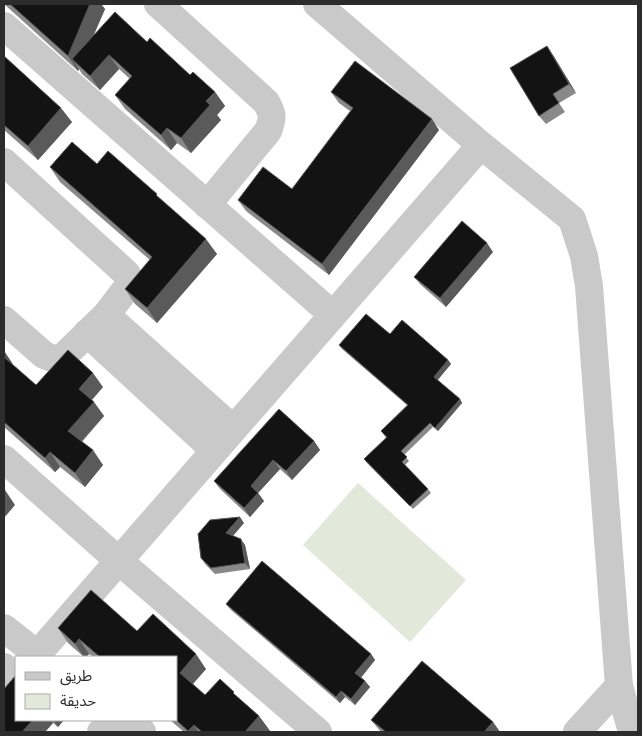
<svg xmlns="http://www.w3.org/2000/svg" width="642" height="736" viewBox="0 0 642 736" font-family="Poppins,'Noto Sans Arabic',sans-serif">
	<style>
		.green { fill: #e2e9da }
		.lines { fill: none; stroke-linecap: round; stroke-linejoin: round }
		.minor { stroke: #c9c9c9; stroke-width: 28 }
		.wall { fill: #898989 }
		.shaded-wall { fill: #5a5a5a }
		.building { fill: #131313; stroke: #5a5a5a }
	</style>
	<rect width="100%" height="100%" fill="#fff"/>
	<path class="green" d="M358,483L466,580L410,642L303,545Z"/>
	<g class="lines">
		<path class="minor" d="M158,4L266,102C273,114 273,118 268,131L207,205
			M317,4L481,145L572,219L584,256L589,286L619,686L632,732
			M4,26L333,315
			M4,162L127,274C129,280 129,284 126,289L106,315L63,357C56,360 51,358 44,355L4,320
			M106,315L233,429
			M87,333L214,450
			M4,459L119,561L318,732
			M4,628L37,654
			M35,657L481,145
			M4,667L16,677
			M128,720L142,732
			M101,732L112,720
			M577,732L619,686"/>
	</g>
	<path class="wall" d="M4,4H101L105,9L93,36L147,42L190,75L215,92L225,106L217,115L221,120L191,153L177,143L171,150L125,109L115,95L130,79L119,69L100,90L82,74L79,69L78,71Z
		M553,55L576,93L559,103L565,112L546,124L539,116Z
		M4,56L72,122L38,160L4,130Z
		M331,92L439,130L329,275L246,211L238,200L292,189L350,111L339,103Z
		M97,164L161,200L217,254L157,323L135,304L125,289L150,260L60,182L50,167Z
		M493,252L446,307L421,285L414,277Z
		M390,334L448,360L451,364L437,380L460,399L462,403L438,431L433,427L404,455L409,461L405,465L428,489L431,493L413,509L367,463L364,459L386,438L381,431L407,405L342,349L339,345Z
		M4,351L13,365L36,385L103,387L92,400L104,416L82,442L103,465L85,487L60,467L55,472L4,427Z
		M314,441L320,450L292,480L280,469L258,493L264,501L250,517L220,489L214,481Z
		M244,523L233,536L245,545L250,569L215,574L205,564L201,558Z
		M226,604L371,654L375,660L361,677L365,681L370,687L355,705L345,697L340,703L231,610Z
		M58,628L137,631L206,669L193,684L205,695L237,697L259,716L270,731L268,732H184L170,720H176V657H94L89,654L86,657H84L68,643Z
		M16,720H64L58,727L53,723L45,732H4Z
		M371,720L493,722L500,732H381Z"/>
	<path class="shaded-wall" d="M90,4H101L105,9L80,67L72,59L79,69L78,71L68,56Z
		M547,46L553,55L576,93L569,84Z
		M109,55L119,69L100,90L90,76Z
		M215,92L225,106L217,115L221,120L191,153L181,138L206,101Z
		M61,108L72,122L38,160L28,146Z
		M432,119L439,130L329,275L322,264Z
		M167,128L177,143L171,150L161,135Z
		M206,239L217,254L157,323L147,308Z
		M487,243L493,252L446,307L440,298Z
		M4,351L13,364L4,358Z
		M448,360L451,364L437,381L434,377Z
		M93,373L103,387L89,403L79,389Z
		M460,399L462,403L438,431L435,428Z
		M94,402L104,416L78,445L68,431Z
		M314,441L320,450L292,480L286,471Z
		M93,450L103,465L85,487L75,473Z
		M50,452L60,467L55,472L45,458Z
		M273,460L280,469L258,493L264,501L250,517L244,508L251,486Z
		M5,490L15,505L4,518V491Z
		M240,517L244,523L230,539L226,533Z
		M241,539L245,545L250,569L245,563Z
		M79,639L89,654L86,657H84L75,644Z
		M196,654L206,669L190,687L180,673Z
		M371,654L375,660L360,679L355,673Z
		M365,681L370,687L355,705L351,699Z
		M341,691L345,697L340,703L336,697Z
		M259,716L270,731L268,732H245Z
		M33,720H51L53,723L45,732H22Z
		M53,720H64L58,727Z
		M493,722L500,732H484Z
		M194,725L199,732H189L188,731Z"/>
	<path class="building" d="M10,4H90L68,56Z
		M115,12L147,42L150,38L190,75L193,72L215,92L206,101L210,105L181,138L167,128L161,135L115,95L132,76L109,55L90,76L72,59Z
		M547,46L569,84L553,94L559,103L539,116L510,68Z
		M4,56L61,108L28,146L4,125Z
		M355,61L432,119L322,264L238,200L263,167L292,189L353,108L331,92Z
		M72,142L97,164L108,151L157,194L156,195L206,239L147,308L125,289L152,257L50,167Z
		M462,221L487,243L440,298L414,277Z
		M366,314L390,334L402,320L448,360L434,377L460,399L435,428L430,423L401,451L407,457L402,462L428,489L410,506L364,459L387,437L381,431L408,405L339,345Z
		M68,350L93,373L79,389L94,402L68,431L93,450L75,473L50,452L45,458L4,422V357L36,385Z
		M279,409L314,441L286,471L273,460L251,486L258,493L244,508L214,481Z
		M240,517L226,533L241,539L245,563L211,568L201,558L198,534L210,520Z
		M262,561L371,654L355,673L365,681L351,699L341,691L336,697L226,604Z
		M91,590L137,631L153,614L196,654L180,673L205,695L220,679L234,692L233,693L259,716L245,732H202L194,725L188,731L176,720V657H100L79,639L75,644L58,628Z
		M422,661L493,722L484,732H386L371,720Z
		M16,675V720H33L22,732H4V689Z"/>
	<rect width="642" height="736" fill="none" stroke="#2c2c2c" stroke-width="10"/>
	<rect x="15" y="656" width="162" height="65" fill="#ffffff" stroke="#ababab"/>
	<rect x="25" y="672" width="25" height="8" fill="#c9c9c9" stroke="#ababab"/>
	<text x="60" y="681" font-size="15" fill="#2c2c2c">طريق</text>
	<rect x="25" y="694" width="25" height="15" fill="#e2e9da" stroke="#ababab"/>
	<text x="60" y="706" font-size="15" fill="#2c2c2c">حديقة</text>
</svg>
